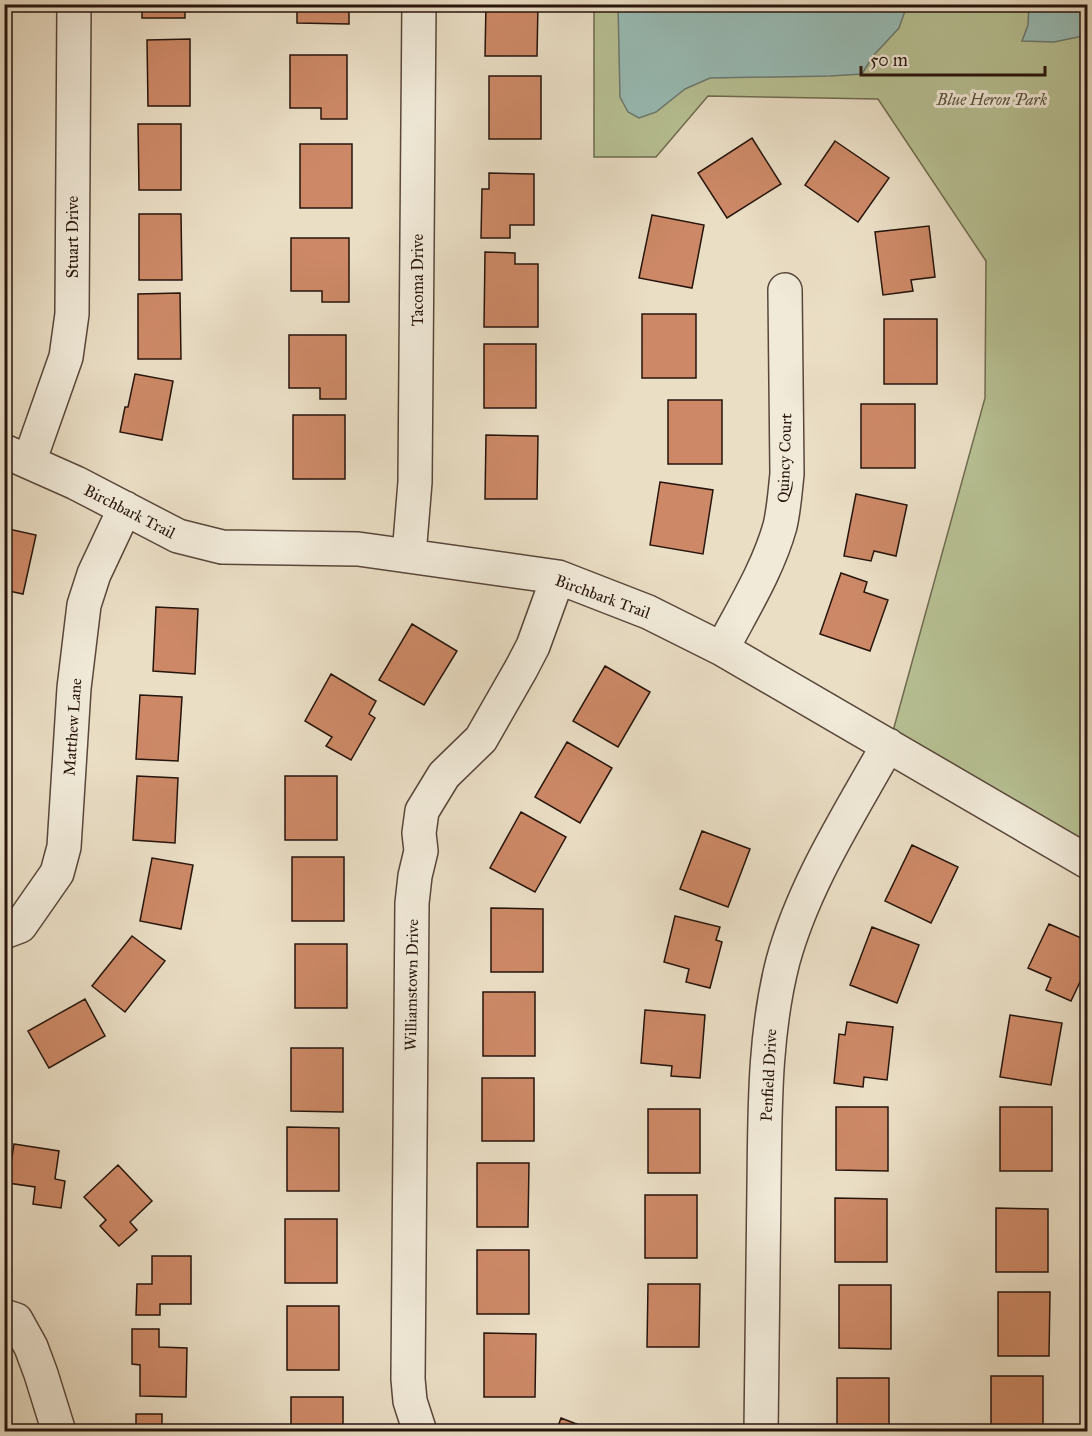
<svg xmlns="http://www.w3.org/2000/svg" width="1092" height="1436" viewBox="0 0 1092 1436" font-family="'IM FELL Great Primer',serif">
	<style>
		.green { fill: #b7c194; stroke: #6f6b50; stroke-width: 1.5 }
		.water { fill: #98bcb6; stroke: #6b7972; stroke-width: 1.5 }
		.building { fill: #cd8967; stroke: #27150c; stroke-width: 1.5 }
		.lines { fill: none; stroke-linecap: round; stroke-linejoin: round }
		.minor-casing { stroke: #58473a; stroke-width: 36 }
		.minor { stroke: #f1ead9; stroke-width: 33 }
		.labels { text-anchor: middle; stroke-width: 6; stroke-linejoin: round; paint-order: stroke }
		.park-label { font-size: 16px; font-style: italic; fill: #59513c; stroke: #f1ead9 }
		.street-label { font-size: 16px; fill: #27150c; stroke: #f1ead9 }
	</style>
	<rect width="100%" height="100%" fill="#eadec5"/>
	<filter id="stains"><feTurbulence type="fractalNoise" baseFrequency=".00333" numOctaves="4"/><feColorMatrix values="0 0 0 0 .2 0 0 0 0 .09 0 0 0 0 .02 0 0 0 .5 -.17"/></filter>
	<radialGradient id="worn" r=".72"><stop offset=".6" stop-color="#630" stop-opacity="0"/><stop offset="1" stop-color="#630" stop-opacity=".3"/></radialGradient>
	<path class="green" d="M594,5H1087V845L893,731L985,398L986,261L878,99L708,96L656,157H594Z"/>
	<path class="water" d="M618,5V4L907,5L899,28L873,56L862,74L830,76L710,78L685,89L656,112L639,118L628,112L620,97Z
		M1029,5H1087V36H1083L1054,42L1022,41L1028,25Z"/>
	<path class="building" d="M4,4H10L11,11H4Z
		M142,4H185V18H142Z
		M297,4H349V24L297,23Z
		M486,4H538L537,56H485Z
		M4,39H10L11,106H4Z
		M190,39V106H148L147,40Z
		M290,55H347V119H321V108H290Z
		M489,76H541V139H489Z
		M138,124H181V190H139Z
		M4,126H10V191H4Z
		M752,138L781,184L727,218L698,173Z
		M835,141L889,178L858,222L805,185Z
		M300,144H352V208H300Z
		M489,173L534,174V225H510V238H481L482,189H489Z
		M4,208H9L10,274H4Z
		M139,214H181L182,280H139Z
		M652,215L704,225L692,288L639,278Z
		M929,226L935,277L911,280L913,291L883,295L875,232Z
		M291,238H349V302H322V291H291Z
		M485,252L515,253V264H538V327H484Z
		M180,293L181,359H138V294Z
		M4,302L9,303L4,329Z
		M642,314H696V378H642Z
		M884,319H937V384H884Z
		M289,335H346V399H320V388H289Z
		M484,344H536V408H484Z
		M135,374L173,381L162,440L120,432L125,407H128Z
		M668,400H722V464H668Z
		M861,404H915V468H861Z
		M293,415H345V479H293Z
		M486,435L538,436L537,499H485Z
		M660,482L713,490L703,554L650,545Z
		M856,494L907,505L896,556L874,551L871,561L844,556Z
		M4,528L36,535L23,594L4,590Z
		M841,573L867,582L864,592L888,600L870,651L820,634Z
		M156,607L198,609L195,674L153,671Z
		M4,617L10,618L6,682H4Z
		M412,624L457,651L424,705L379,680Z
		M605,666L650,692L618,747L573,721Z
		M331,674L376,701L369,714L375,718L351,760L326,746L332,737L305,721Z
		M140,695L182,697L178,761L136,759Z
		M4,699L11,700L7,769H4Z
		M567,742L612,768L580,823L535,797Z
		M137,776L178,778L175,843L133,840Z
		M285,776H337V840H285Z
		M521,812L566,837L535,892L490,868Z
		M702,831L750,849L728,907L680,889Z
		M912,845L958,867L931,923L885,901Z
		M292,857H344V921H292Z
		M152,858L193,865L181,929L140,921Z
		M491,908L543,909V972H491Z
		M675,916L720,927L716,940L722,942L710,988L686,982L689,969L664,962Z
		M1049,924L1088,941L1085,955L1088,956V965L1071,1001L1046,990L1051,978L1028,968Z
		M872,927L919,945L897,1003L850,985Z
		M132,936L165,961L125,1012L92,986Z
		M295,944H347V1008H295Z
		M483,992H535V1056H483Z
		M85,999L105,1036L49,1068L28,1031Z
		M645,1010L705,1015L700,1078L671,1076L672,1066L641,1063Z
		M1010,1015L1062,1023L1051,1085L1000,1077Z
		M847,1022L893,1027L887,1080L864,1077L863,1087L834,1083L839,1034L845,1035Z
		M291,1048H343V1112L291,1111Z
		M482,1078H534V1141H482Z
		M836,1107H888V1171L836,1170Z
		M1000,1107H1052V1171H1000Z
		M648,1109H700V1173H648Z
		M287,1127L339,1128V1191H287Z
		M14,1144L59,1151L55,1179L65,1181L61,1208L33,1204L35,1187L8,1183Z
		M477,1163H529L528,1227H477Z
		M118,1165L152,1201L130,1222L137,1230L119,1246L100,1226L106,1220L84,1197Z
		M645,1195H697V1258H645Z
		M835,1198L887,1199V1262H835Z
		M996,1208L1048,1209V1272H996Z
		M285,1219H337V1283H285Z
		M477,1250H529V1314H477Z
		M152,1256H191V1304H160V1315H136L137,1284H152Z
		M648,1284H700L699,1347H647Z
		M839,1285H891V1349L839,1348Z
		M998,1292H1050L1049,1356H998Z
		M287,1306H339V1370H287Z
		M132,1329H159V1347L187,1348L186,1397L140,1396V1365L132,1364Z
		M484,1333L536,1334L535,1397H484Z
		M991,1376H1043V1432H991Z
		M837,1378H889V1432H837Z
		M291,1397H343V1432H291Z
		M136,1414H162V1432H136Z
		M561,1418L597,1432H556Z"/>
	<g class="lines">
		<defs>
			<path id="minor" d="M4,451L76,483L178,536L222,547L358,549L558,577L648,612L722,649L1088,862
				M29,462L66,357L72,314L74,4
				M409,555L415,482L419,4
				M722,649C743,609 768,569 780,526C784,509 785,492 787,474L785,290
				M4,932L20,926L57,873L64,847L74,688L84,605L94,574L125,508
				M4,1316L16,1320L31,1347L41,1374L59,1432
				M420,1432L410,1401L408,1379L412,903L415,876L421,851L419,833L422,811L444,775L481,739L521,669L533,646L558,577
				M761,1432C762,1350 763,1268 764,1186C765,1110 764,1035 783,961C804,884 849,815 888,745"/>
		</defs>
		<use href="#minor" class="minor-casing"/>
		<use href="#minor" class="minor"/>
	</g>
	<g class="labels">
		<g class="park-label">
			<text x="992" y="105">Blue Heron Park</text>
		</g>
		<g class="street-label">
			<text transform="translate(72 237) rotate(-90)" y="6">Stuart Drive</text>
			<text transform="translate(417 280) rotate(-90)" y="6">Tacoma Drive</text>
			<text transform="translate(784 458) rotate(-88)" y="6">Quincy Court</text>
			<text transform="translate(130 511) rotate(27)" y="6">Birchbark Trail</text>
			<text transform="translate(603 596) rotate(20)" y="6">Birchbark Trail</text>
			<text transform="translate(72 727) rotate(-86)" y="6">Matthew Lane</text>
			<text transform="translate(411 985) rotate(-89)" y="6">Williamstown Drive</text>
			<text transform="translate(768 1075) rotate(-87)" y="6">Penfield Drive</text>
		</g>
	</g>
	<rect width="1092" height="1436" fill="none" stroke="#eadec5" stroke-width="24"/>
	<rect x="6" y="6" width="1080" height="1424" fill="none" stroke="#27150c" stroke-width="3"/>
	<rect x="12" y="12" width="1068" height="1412" fill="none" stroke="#27150c" stroke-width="1.5"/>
	<path d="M861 66v9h184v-9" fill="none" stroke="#27150c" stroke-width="3"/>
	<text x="870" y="66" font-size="18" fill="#27150c" stroke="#f1ead9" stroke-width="4.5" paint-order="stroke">50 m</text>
	<rect width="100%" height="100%" filter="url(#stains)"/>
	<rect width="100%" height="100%" fill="url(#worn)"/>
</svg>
